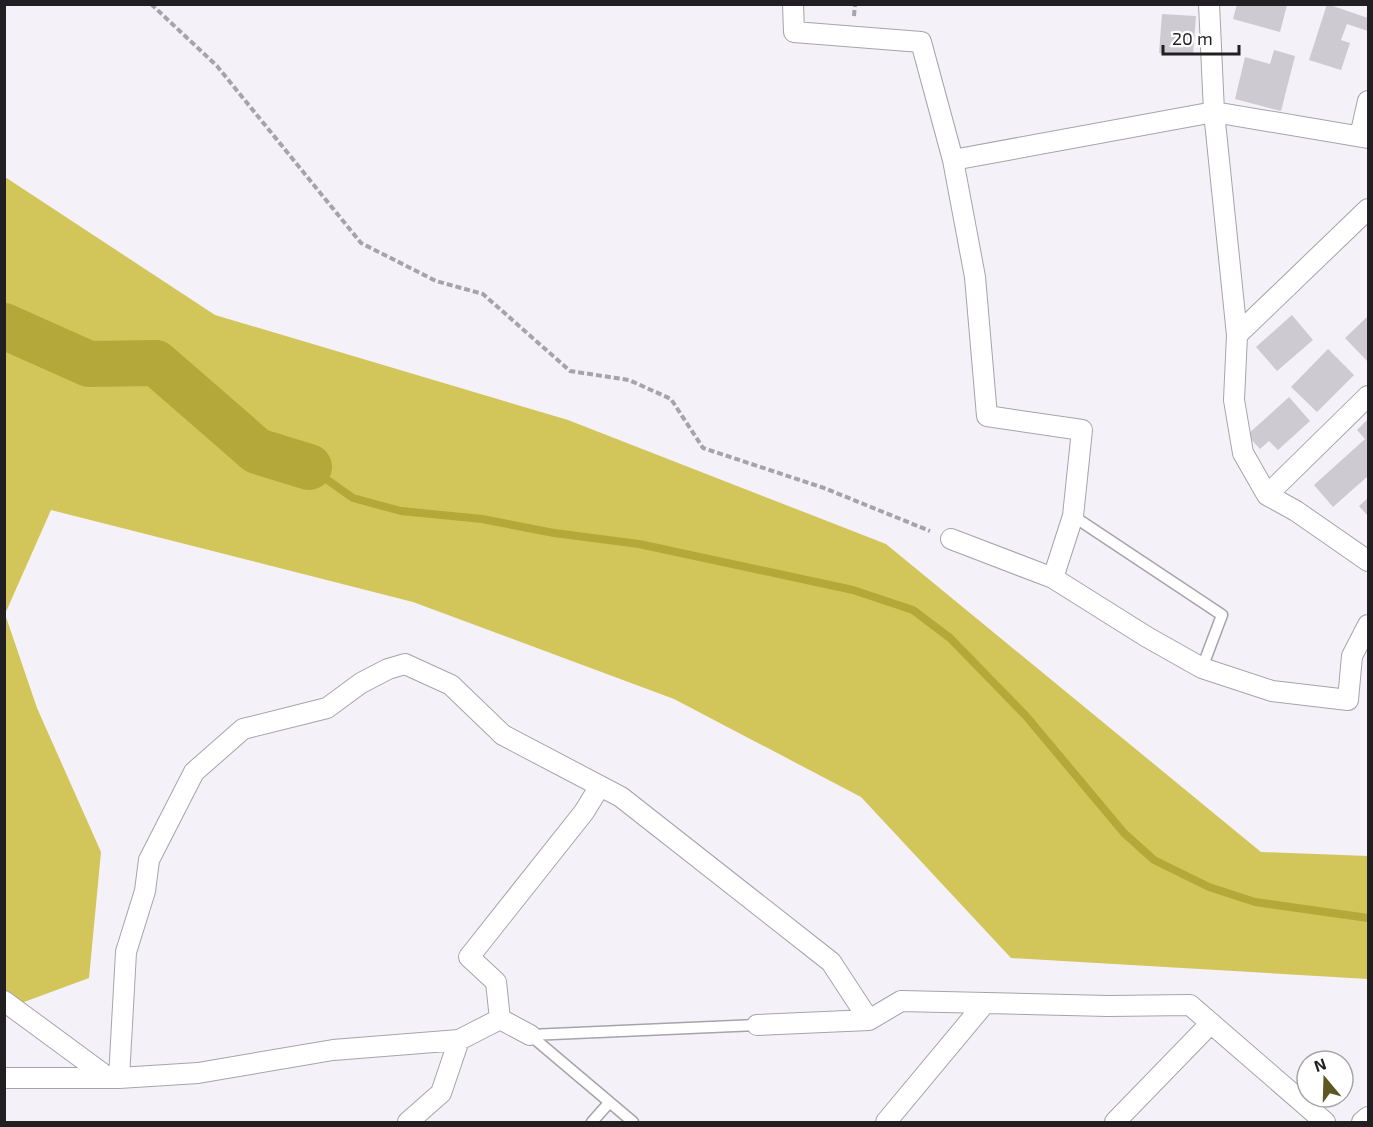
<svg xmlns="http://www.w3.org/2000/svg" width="1373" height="1127" viewBox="0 0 1373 1127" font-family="'Exo 2',sans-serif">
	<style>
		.forest { fill: #d2c55a }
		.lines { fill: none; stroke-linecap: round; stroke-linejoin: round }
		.stream { stroke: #b5a83a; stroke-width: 8 }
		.river { stroke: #b5a83a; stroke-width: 46 }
		.building { fill: #cecad2 }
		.lane-casing { stroke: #a7a3ab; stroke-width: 13 }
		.street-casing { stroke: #a7a3ab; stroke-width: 22 }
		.path { stroke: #a6a3a9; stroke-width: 4; stroke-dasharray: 6 3; stroke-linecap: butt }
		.lane { stroke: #fff; stroke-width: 10 }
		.street { stroke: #fff; stroke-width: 20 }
	</style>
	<rect width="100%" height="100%" fill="#f5f1f9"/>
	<path class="forest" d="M5,177L215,315L568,420L886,544L1261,852L1368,856V979L1011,958L861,797L674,699L413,602L51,510L5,614L37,708L101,852L89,978L5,1009Z"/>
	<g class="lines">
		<path class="stream" d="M309,467L353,498L401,511L482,519L554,533L639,544L853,590L913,610L950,638L1026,716L1124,833L1154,860L1209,887L1255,902L1368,918"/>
		<path class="river" d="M4,326L89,364L156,363L257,451L309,467"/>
	</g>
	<path class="building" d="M1237,4L1287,5L1280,32L1233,19Z
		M1327,4L1368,18V31L1347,24L1341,40L1350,43L1341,70L1309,60Z
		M1162,14L1196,16L1193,55L1159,53Z
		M1274,50L1295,56L1281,111L1235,99L1245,57L1270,64Z
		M1292,315L1313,340L1277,371L1256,347Z
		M1368,316V362L1345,338Z
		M1328,349L1354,375L1317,412L1291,387Z
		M1289,397L1310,421L1278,450L1269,441L1260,449L1247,435Z
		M1368,419V476L1333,507L1314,485L1365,439L1357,430Z
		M1368,498V516L1359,506Z"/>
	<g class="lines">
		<defs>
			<path id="lane" d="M1073,516L1222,615L1202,668
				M530,1035L757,1025
				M530,1035L633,1122
				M592,1122L608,1104"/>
			<path id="street" d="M793,4L794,32L921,42L953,160
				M1209,4L1214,112L1368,138
				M1360,136L1368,101
				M1237,335L1368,209
				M1267,495L1368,396
				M951,539L1053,578L1147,637L1202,668L1272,691L1348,700L1352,656L1368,625
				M1053,578L1073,516L1082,430L987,416L975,277L953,160L1214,112L1237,335L1234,400L1243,453L1267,495L1296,511L1368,561
				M4,1001L106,1076
				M500,1019L496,982L469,957L584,812L600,786
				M757,1025L869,1020L901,1001L1108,1006L1190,1005L1325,1122
				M4,1078H119L198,1073L333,1050L459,1040L500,1019L530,1035
				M119,1078L126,952L145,891L149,860L194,772L243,729L327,708L361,683L388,669L405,664L451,685L503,735L621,797L831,962L869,1020
				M408,1122L441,1093L459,1040
				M886,1122L985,1003
				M1115,1122L1211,1023
				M1362,1122L1368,1117"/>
		</defs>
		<use href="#lane" class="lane-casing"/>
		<use href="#street" class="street-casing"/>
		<path class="path" d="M151,4L217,66L361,243L436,281L483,294L570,371L629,380L671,399L703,448L824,488L930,531
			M854,16L855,4"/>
		<use href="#lane" class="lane"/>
		<use href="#street" class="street"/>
	</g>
	<rect width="1373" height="1127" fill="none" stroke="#211f22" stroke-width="12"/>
	<g transform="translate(1325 1079) rotate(341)"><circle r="28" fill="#ffffff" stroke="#a6a5a7" stroke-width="1.5"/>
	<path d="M0-4.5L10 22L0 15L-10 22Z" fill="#5d5723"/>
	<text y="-9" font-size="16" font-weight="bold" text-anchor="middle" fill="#211f22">N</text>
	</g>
	<path d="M1163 45v9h76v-9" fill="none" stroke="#211f22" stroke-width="3"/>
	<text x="1172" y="45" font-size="18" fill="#211f22" stroke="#ffffff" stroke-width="4.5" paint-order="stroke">20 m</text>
</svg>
